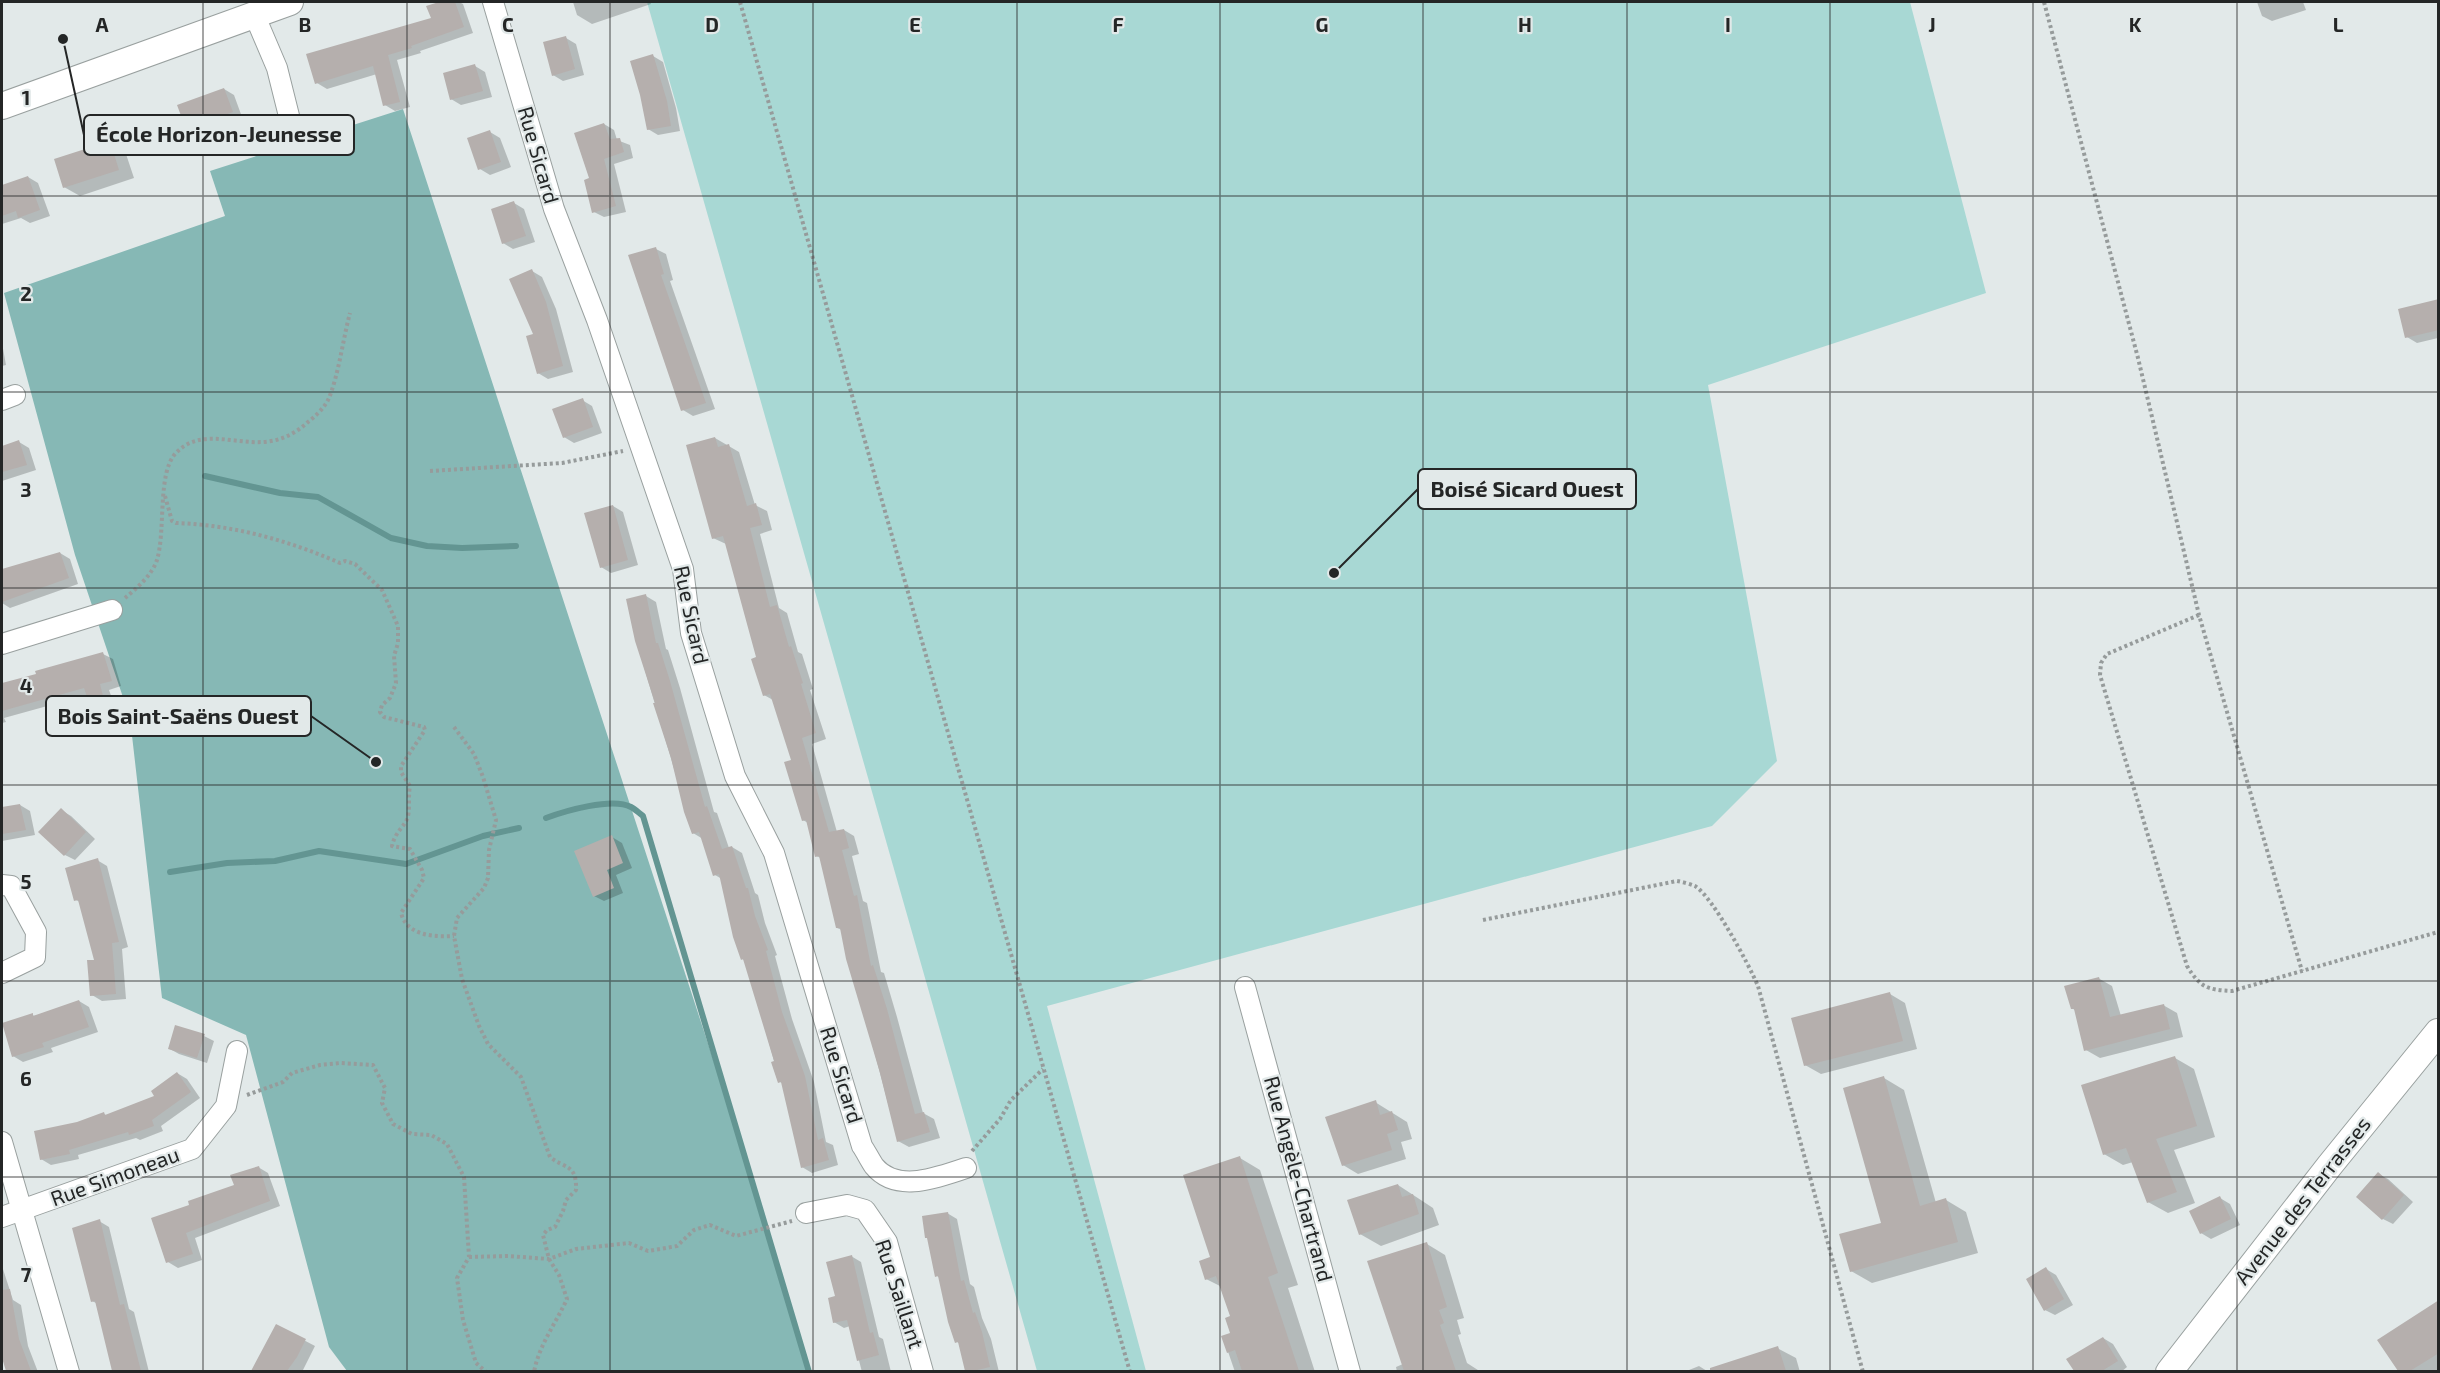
<svg xmlns="http://www.w3.org/2000/svg" width="2440" height="1373" viewBox="0 0 2440 1373" font-family="'Exo 2',sans-serif">
	<style>
		.green { fill: #a8d8d4 }
		.forest { fill: #86b8b5 }
		.shadow { fill: #0003 }
		.lines { fill: none; stroke-linecap: round; stroke-linejoin: round }
		.stream { stroke: #639592; stroke-width: 6 }
		.building { fill: #b5afad }
		.minor-casing { stroke: #99a09f; stroke-width: 22 }
		.tertiary-casing { stroke: #99a09f; stroke-width: 28 }
		.path { stroke: #969b9b; stroke-width: 4; stroke-dasharray: 3 3; stroke-linecap: butt }
		.minor { stroke: #fff; stroke-width: 20 }
		.tertiary { stroke: #fff; stroke-width: 26 }
		.grid { fill: none; stroke: #242626; stroke-width: 1.5; stroke-opacity: 0.55 }
		.labels { text-anchor: middle; stroke-width: 4.5; stroke-linejoin: round; paint-order: stroke }
		.street-label { font-size: 21px; fill: #242626; stroke: #e2e9e9 }
		.grid-label { font-size: 20px; text-anchor: middle; font-weight: bold; fill: #242626; stroke: #e2e9e9; stroke-width: 4.5; stroke-linejoin: round; paint-order: stroke }
		.leader { fill: none; stroke: #242626; stroke-width: 2 }
		.callout-dot { fill: #242626; stroke: #e2e9e9; stroke-width: 2 }
		.callout { fill: #e2e9e9; stroke: #242626; stroke-width: 2 }
		.callout-label { font-size: 22px; text-anchor: middle; font-weight: bold; fill: #242626 }
	</style>
	<rect width="100%" height="100%" fill="#e2e9e9"/>
	<path class="green" d="M647,2H1910L1986,293L1708,385L1777,761L1712,826L1047,1006L1146,1371H1037Z"/>
	<path class="forest" d="M403,109L761,1206L810,1371H347L329,1347L246,1035L162,998L130,718L75,555L4,293L225,216L210,171Z"/>
	<path class="shadow" d="M444,2H459L463,4L473,33L420,51L421,53L397,60L410,107L395,111L385,105L377,74L327,89L317,83L432,19L428,7Z
		M573,2H650L651,4L592,24L577,15Z
		M2257,2H2303L2306,10L2272,21L2262,16Z
		M566,38L576,44L584,75L563,81L553,75Z
		M653,56L663,62L676,108L680,131L658,135L648,129Z
		M475,66L485,72L492,97L461,105L451,99Z
		M224,89L234,95L242,117L197,134L187,128Z
		M604,124L614,130L617,140L630,145L633,158L614,164L626,212L604,217L594,212L591,179Z
		M490,132L500,138L511,167L490,175L480,169Z
		M110,142L125,151L134,178L80,196L64,187Z
		M28,177L38,183L50,216L30,223L21,218L2,224V186Z
		M514,203L524,209L535,242L513,249L503,243Z
		M656,249L666,254L673,280L670,281L715,409L693,416L683,410Z
		M532,271L542,277L556,309L573,372L548,379L538,373Z
		M2438,301V338L2417,343L2407,337Z
		M2,343L6,365L2,366Z
		M582,400L592,406L602,433L574,443L564,437Z
		M715,438L739,452L755,505L767,511L772,530L760,534L779,608L787,613L798,652L802,654L813,689L810,690L826,739L812,744L837,832L844,830L854,836L859,854L852,856L863,901L867,903L881,972L884,973L897,1017L923,1113L934,1119L940,1138L909,1147L898,1141L842,930L837,928L821,858L816,856L808,823L803,820L793,761L773,700L764,695L758,658L726,544L713,538Z
		M19,442L29,448L36,470L2,481V447Z
		M613,506L623,512L638,565L611,573L601,567Z
		M60,553L70,559L78,584L10,608L2,603V571Z
		M646,596L656,602L666,649L668,650L680,688L714,812L717,813L729,848L732,847L742,853L755,893L758,895L765,923L777,955L775,956L792,1019L814,1082L826,1142L833,1145L838,1165L812,1173L802,1167L784,1084L780,1082L746,961L742,959L722,879L715,875L703,839L693,833L636,640Z
		M103,654L113,659L121,686L109,690L113,701L99,705L89,699L87,695L4,718L6,722L2,723V684L38,675Z
		M20,805L30,811L35,835L2,841V809Z
		M61,810L71,816L95,839L75,860L65,855Z
		M612,837L622,843L632,868L616,875L623,893L604,901L594,896Z
		M97,860L107,866L128,947L122,949L126,999L102,1001L92,995L96,961L80,902L76,900Z
		M2098,978L2112,986L2121,1016L2163,1005L2177,1013L2183,1037L2100,1058L2086,1050L2076,1011L2072,1008Z
		M1890,994L1905,1003L1917,1049L1821,1074L1805,1065Z
		M79,1001L89,1007L98,1032L51,1048L53,1052L23,1062L13,1056L32,1015L35,1016Z
		M204,1036L214,1041L207,1063L179,1054L170,1049Z
		M2175,1058L2194,1069L2215,1137L2174,1150L2195,1203L2168,1213L2148,1202L2133,1162L2123,1165L2104,1154Z
		M177,1073L187,1079L200,1098L161,1126L163,1131L140,1140L136,1138L78,1155L79,1159L51,1165L41,1159L78,1123L104,1114L108,1116L157,1097Z
		M1884,1078L1904,1090L1936,1203L1946,1200L1966,1212L1978,1253L1872,1283L1851,1271L1882,1224Z
		M1375,1102L1407,1122L1412,1139L1401,1142L1406,1159L1358,1174L1343,1165Z
		M1240,1158L1260,1170L1298,1285L1288,1288L1315,1372H1235L1223,1337L1232,1334V1317L1222,1287L1206,1279Z
		M258,1167L268,1173L280,1206L195,1238L202,1260L178,1268L168,1262L191,1205L235,1186Z
		M2378,1174L2388,1179L2413,1202L2393,1224L2383,1219Z
		M1398,1185L1433,1208L1439,1225L1381,1246L1360,1234Z
		M2220,1198L2230,1204L2240,1225L2211,1239L2201,1233Z
		M947,1213L957,1219L970,1284L974,1287L982,1318L991,1339L999,1372H966L959,1343L957,1342L940,1278L937,1276Z
		M99,1221L109,1227L129,1309L134,1312L149,1372H114L98,1304L92,1301Z
		M1427,1244L1445,1255L1464,1318L1457,1320L1461,1334L1458,1335L1467,1363L1481,1372H1397L1396,1367L1403,1364Z
		M851,1256L861,1262L879,1337L883,1339L891,1372H862L850,1326L844,1328L834,1322L837,1297Z
		M2,1266L13,1300L21,1305L28,1346L38,1372H8L2,1354Z
		M2046,1269L2056,1275L2073,1305L2055,1315L2045,1310Z
		M2438,1302V1371L2400,1372L2379,1340Z
		M277,1326L315,1346L302,1372H253Z
		M2103,1338L2113,1344L2127,1367L2121,1372H2076L2068,1360Z
		M1777,1348L1796,1358L1800,1372H1684L1699,1366L1707,1371Z"/>
	<g class="lines">
		<path class="stream" d="M205,476L280,493L318,497L391,538L427,546L462,548L516,546
			M546,818C565,811 612,797 631,807C635,809 639,813 643,816L809,1372
			M170,872L227,863L275,861L319,851L406,864L483,836L519,828"/>
	</g>
	<path class="building" d="M439,2H455L464,27L411,46L412,48L388,55L400,102L383,106L373,66L315,84L306,54L431,18L426,6Z
		M566,36L575,69L552,76L543,42Z
		M653,54L667,101L671,126L647,130L640,95L630,61Z
		M475,64L483,91L450,100L443,73Z
		M224,88L233,112L186,129L177,105Z
		M604,123L610,139L620,138L624,152L604,159L616,206L592,213L584,180L589,178L574,133Z
		M490,130L501,162L478,170L467,138Z
		M110,141L119,170L63,188L54,159Z
		M28,176L40,210L18,218L16,211L2,216V185Z
		M514,201L526,236L502,244L491,209Z
		M656,247L664,274L661,275L706,403L681,411L628,255Z
		M532,269L546,302L563,366L537,374L526,336L533,334L509,279Z
		M2439,299V330L2405,338L2398,309Z
		M583,398L593,427L563,438L552,409Z
		M715,437L718,447L729,444L747,506L756,503L762,525L750,528L770,607L777,605L789,647L791,646L803,683L801,684L816,733L802,738L829,832L844,829L849,848L842,850L854,896L857,895L871,966L873,965L887,1009L915,1114L924,1112L930,1132L897,1142L880,1073L846,959L840,928H836L819,856L815,857L806,820L802,821L784,762L791,760L770,694L763,696L751,659L756,657L723,536L712,539L686,445Z
		M19,440L27,465L2,472V446Z
		M613,505L628,560L600,568L584,513Z
		M60,552L69,578L2,602V569Z
		M646,594L656,643H658L670,681L705,807L707,806L722,849L732,846L746,888H748L755,916L768,950L766,951L782,1012L805,1076L818,1140L823,1138L829,1160L801,1168L781,1082L778,1083L771,1062L774,1061L743,959L741,960L733,937L719,874L713,876L699,832L692,834L684,812L671,758L653,703H655L635,641L626,599Z
		M103,652L112,681L100,684L103,696L88,700L84,688L2,711V683L36,674L35,671Z
		M20,804L26,830L2,834V807Z
		M61,808L86,832L64,856L38,832Z
		M612,835L623,863L607,870L614,888L593,897L574,851Z
		M98,858L119,942L112,943L116,994L90,996L87,960H94L78,900L74,901L65,868Z
		M2099,977L2110,1017L2164,1004L2170,1029L2084,1051L2074,1009H2071L2064,986Z
		M1890,992L1903,1041L1804,1066L1791,1018Z
		M79,1000L89,1027L42,1043L44,1047L12,1057L2,1023L33,1013V1016Z
		M175,1025L205,1034L197,1058L168,1049Z
		M2175,1056L2197,1126L2156,1139L2177,1192L2147,1203L2126,1148L2103,1155L2081,1085Z
		M177,1072L191,1092L152,1120L154,1126L129,1135L128,1132L69,1150L70,1154L40,1160L34,1131L77,1122L104,1112L105,1115L154,1096L151,1091Z
		M1884,1076L1920,1206L1946,1198L1958,1242L1850,1272L1839,1234L1881,1223L1843,1088Z
		M1376,1100L1380,1115L1392,1111L1398,1130L1387,1134L1392,1150L1342,1166L1325,1117Z
		M1240,1156L1278,1273L1268,1277L1299,1371H1242L1235,1350L1227,1353L1221,1336L1230,1333L1225,1318L1230,1316L1216,1276L1205,1280L1199,1261L1210,1257L1183,1175Z
		M259,1166L270,1201L186,1233L193,1254L166,1263L151,1218L189,1205L188,1201L234,1185L230,1175Z
		M2378,1172L2404,1195L2382,1220L2356,1197Z
		M1398,1184L1402,1197L1413,1194L1419,1214L1359,1235L1347,1200Z
		M2220,1196L2231,1219L2200,1234L2189,1211Z
		M948,1212L961,1281L964,1280L973,1313L975,1312L982,1332L990,1367L973,1371H965L958,1342L955,1343L948,1322L938,1276L935,1277L927,1238H925L922,1216Z
		M100,1219L120,1305L124,1304L141,1371H112L95,1301L91,1302L72,1228Z
		M1427,1242L1447,1307L1439,1310L1444,1323L1440,1325L1456,1371H1404L1367,1261Z
		M852,1255L870,1333L873,1332L879,1355L857,1361L847,1320L833,1323L828,1298L835,1296L826,1262Z
		M2046,1267L2064,1299L2044,1311L2026,1279Z
		M10,1289L19,1339L31,1371H6L2,1358V1290Z
		M2439,1300V1353L2410,1371H2398L2377,1340Z
		M276,1324L306,1339L297,1357L287,1371H251Z
		M2103,1337L2118,1361L2102,1371H2074L2066,1359Z
		M1778,1346L1786,1371H1710V1368Z"/>
	<g class="lines">
		<defs>
			<path id="minor" d="M493,2L554,209L597,320L683,569L691,633L735,776L774,853L862,1146C866,1152 870,1160 874,1166C897,1194 938,1177 966,1168
				M254,14L277,68L296,144
				M2,400L15,395
				M2,644L112,610
				M2,885L11,886L36,932L35,957L2,973
				M1245,987L1350,1372
				M2,1142L69,1372
				M806,1213L847,1205L865,1210L887,1242L923,1372
				M2,1217L192,1149L226,1106L237,1051"/>
			<path id="tertiary" d="M2,106L290,2
				M2169,1372L2330,1165L2438,1032"/>
		</defs>
		<use href="#minor" class="minor-casing"/>
		<use href="#tertiary" class="tertiary-casing"/>
		<path class="path" d="M740,2L1130,1372
			M2044,2L2138,358L2199,615L2302,971
			M430,471L562,463L623,451
			M165,496L172,521L176,523C233,525 287,540 340,563L345,561L355,564L382,590L398,626V643L394,656L396,683L390,698L382,705L380,712L384,717L424,727L425,730L401,766V772L410,786C408,796 410,807 408,816C406,826 395,831 392,846L410,849L422,870L424,878L401,913C407,936 434,937 454,936
			M125,598C137,588 152,575 157,560C166,530 157,472 176,453C199,428 234,444 263,442C280,441 295,434 308,422C316,416 325,407 329,398C339,373 343,339 350,313
			M2199,615L2107,654L2101,663L2100,675L2187,966C2200,987 2207,990 2232,991L2438,932
			M454,727L474,754L483,777L496,820L489,850L488,878L484,888L457,918L454,936L462,979L479,1026L488,1044L521,1077L550,1157C565,1169 577,1164 576,1190L566,1200L563,1211L555,1227L547,1230L543,1235L549,1259L559,1275L567,1299C556,1323 539,1345 534,1372
			M1483,920L1677,881C1683,882 1690,884 1695,886C1713,897 1749,965 1758,986L1863,1372
			M247,1095L283,1082L292,1073L320,1065L340,1063L373,1065L385,1088L382,1103L393,1124L412,1134L431,1135L447,1144L464,1177L469,1257L457,1278L463,1320L476,1363L486,1372
			M972,1151L1000,1119L1011,1100L1043,1069
			M469,1257L508,1256L549,1259L576,1249L629,1243L648,1251L677,1246L694,1230L710,1225L736,1236L792,1221"/>
		<use href="#minor" class="minor"/>
		<use href="#tertiary" class="tertiary"/>
	</g>
	<path class="grid" d="M203,2V1372M407,2V1372M610,2V1372M813,2V1372M1017,2V1372M1220,2V1372M1423,2V1372M1627,2V1372M1830,2V1372M2033,2V1372M2237,2V1372M2,196H2438M2,392H2438M2,588H2438M2,785H2438M2,981H2438M2,1177H2438"/>
	<g class="labels">
		<g class="street-label">
			<text transform="translate(538 155) rotate(74)" y="7">Rue Sicard</text>
			<text transform="translate(691 615) rotate(78)" y="7">Rue Sicard</text>
			<text transform="translate(841 1075) rotate(73)" y="7">Rue Sicard</text>
			<text transform="translate(115 1177) rotate(-20)" y="7">Rue Simoneau</text>
			<text transform="translate(1298 1179) rotate(75)" y="7">Rue Angèle-Chartrand</text>
			<text transform="translate(2303 1201) rotate(-52)" y="7">Avenue des Terrasses</text>
			<text transform="translate(899 1294) rotate(72)" y="7">Rue Saillant</text>
		</g>
	</g>
	<g class="grid-label">
		<text x="102" y="32">A</text>
		<text x="305" y="32">B</text>
		<text x="508" y="32">C</text>
		<text x="712" y="32">D</text>
		<text x="915" y="32">E</text>
		<text x="1118" y="32">F</text>
		<text x="1322" y="32">G</text>
		<text x="1525" y="32">H</text>
		<text x="1728" y="32">I</text>
		<text x="1932" y="32">J</text>
		<text x="2135" y="32">K</text>
		<text x="2338" y="32">L</text>
		<text x="26" y="105">1</text>
		<text x="26" y="301">2</text>
		<text x="26" y="497">3</text>
		<text x="26" y="693">4</text>
		<text x="26" y="889">5</text>
		<text x="26" y="1086">6</text>
		<text x="26" y="1282">7</text>
	</g>
	<path class="leader" d="M63 39L84 135M1334 573L1418 489M376 762L311 716"/>
	<g class="callout-dot">
		<circle cx="63" cy="39" r="6"/>
		<circle cx="1334" cy="573" r="6"/>
		<circle cx="376" cy="762" r="6"/>
	</g>
	<g class="callout">
		<rect x="84" y="115" width="270" height="40" rx="6"/>
		<rect x="1418" y="469" width="218" height="40" rx="6"/>
		<rect x="46" y="696" width="265" height="40" rx="6"/>
	</g>
	<g class="callout-label">
		<text x="219" y="142">École Horizon-Jeunesse</text>
		<text x="1527" y="497">Boisé Sicard Ouest</text>
		<text x="178" y="724">Bois Saint-Saëns Ouest</text>
	</g>
	<rect width="2440" height="1373" fill="none" stroke="#242626" stroke-width="6"/>
</svg>
